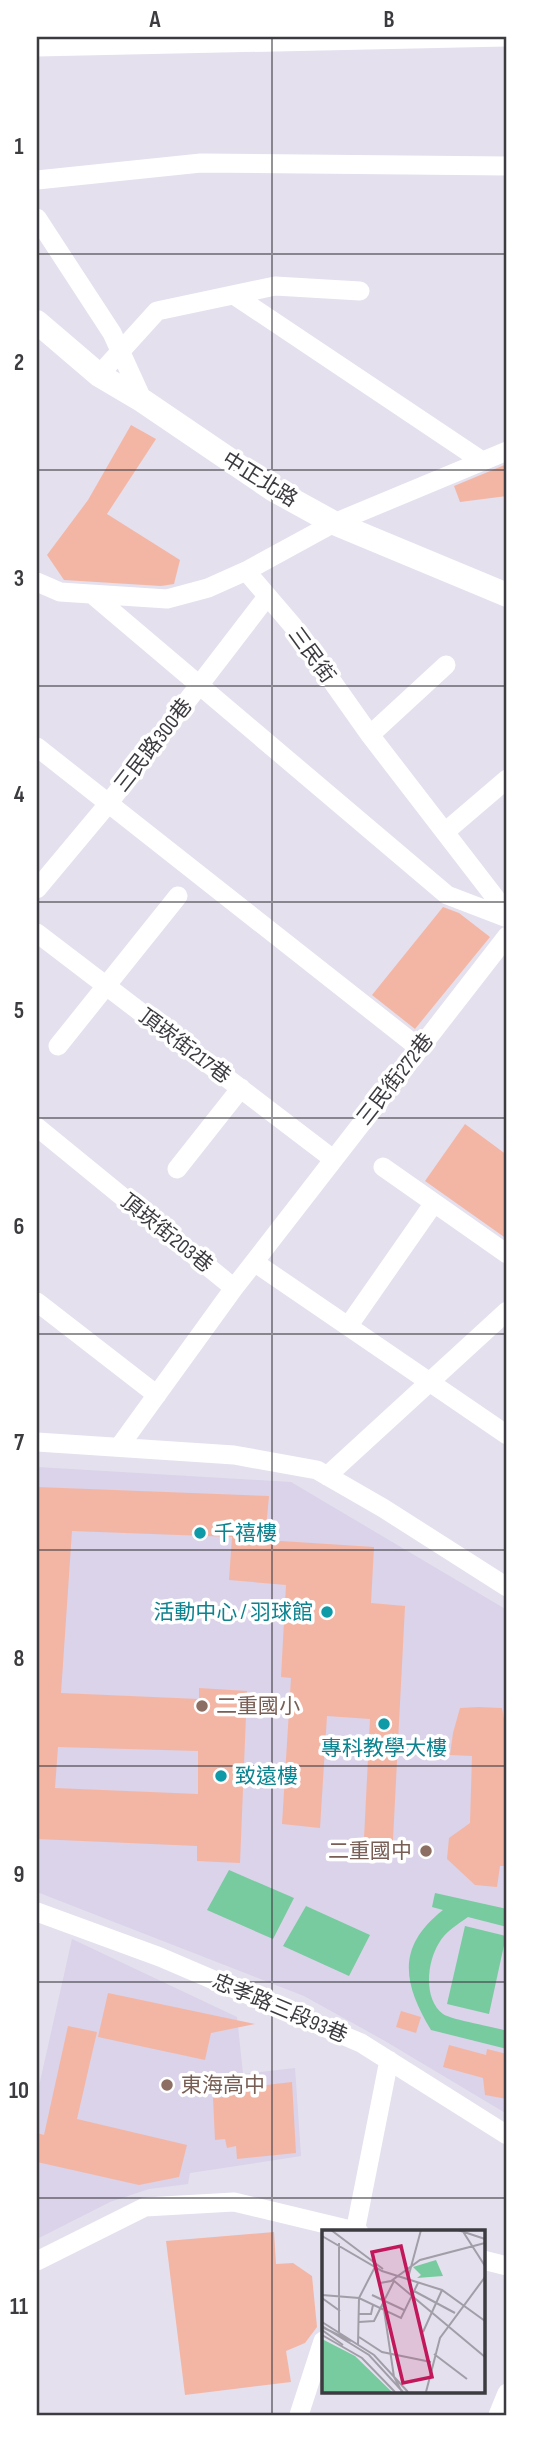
<svg xmlns="http://www.w3.org/2000/svg" width="544" height="2452" viewBox="0 0 544 2452" font-family="'Sofia Sans Condensed','Noto Sans TC',sans-serif">
	<style>
		.built { fill: #dad3e9 }
		.green { fill: #77cb9f }
		.building { fill: #f3b6a5; fill-rule: evenodd }
		.lines { fill: none; stroke-linecap: round; stroke-linejoin: round }
		.minor { stroke: #fff; stroke-width: 19 }
		.major { stroke: #fff; stroke-width: 24 }
		.grid { fill: none; stroke: #3c3b40; stroke-width: 2; stroke-opacity: 0.55 }
		.culture-dot { fill: #0f9aa8; stroke: #fff; stroke-width: 2.5 }
		.education-dot { fill: #8d6e63; stroke: #fff; stroke-width: 2.5 }
		.labels { text-anchor: middle; stroke-width: 7; stroke-linejoin: round; paint-order: stroke }
		.street-label { font-size: 21px; fill: #3c3b40; stroke: #fff }
		.culture-label { font-size: 21px; fill: #0d838f; stroke: #fff; text-anchor: start }
		.education-label { font-size: 21px; fill: #785e54; stroke: #fff; text-anchor: start }
		.inset-road { fill: none; stroke: #a19ea8; stroke-width: 2 }
		.view { fill: #c2185b; fill-opacity: 0.15; stroke: #c2185b; stroke-width: 3.5 }
		.inset-edge { fill: none; stroke: #3c3b40; stroke-width: 3.5 }
		.neatline { fill: none; stroke: #3c3b40; stroke-width: 2.5 }
		.grid-label { font-size: 23px; text-anchor: middle; font-weight: bold; fill: #3c3b40 }
	</style>
	<rect width="100%" height="100%" fill="#e4e0ee"/>
	<path class="built" d="M37,1467L291,1482L507,1610V2114L385,2041L304,1996L37,1892Z
		M72,1939L237,2017L243,2074L295,2068L301,2156L190,2173L188,2184L149,2189L110,2202L37,2239V2095Z"/>
	<path class="green" d="M229,1870L294,1898L273,1939L207,1910Z
		M435,1893L507,1909V1927L468,1917C458,1924 445,1932 439,1943C427,1962 423,1999 443,2014C452,2020 495,2027 507,2031V2049L431,2030C403,1983 396,1947 443,1910L432,1907Z
		M306,1906L370,1935L349,1976L283,1946Z
		M465,1926L506,1936L489,2014L447,2004Z"/>
	<path class="building" d="M131,425L156,439L107,514L180,560L174,584L161,586L64,580L47,555L88,500Z
		M507,464V496L460,502L454,486Z
		M443,907L459,913L490,937L415,1029L372,995Z
		M465,1124L507,1155V1239L425,1181Z
		M37,1487L269,1496L265,1540L374,1547L371,1603L405,1606L392,1859L363,1858L370,1719L327,1716L320,1828L282,1824L291,1678L281,1677L286,1585L229,1580L232,1537L72,1531L61,1693L199,1699V1688L247,1691L240,1863L197,1861V1846L37,1839ZM58,1747L198,1751V1794L55,1788Z
		M478,1707L502,1708L505,1725H507V1866H500L497,1887L475,1885L447,1859L449,1838L470,1823L472,1756L450,1755L453,1733L460,1708Z
		M108,1993L255,2024L211,2033L205,2060L98,2037Z
		M401,2011L421,2017L416,2033L396,2027Z
		M68,2026L97,2032L77,2119L187,2145L179,2177L139,2185L37,2162V2133L44,2135Z
		M449,2045L486,2055L487,2049L507,2054V2099L485,2095L483,2078L443,2067Z
		M292,2082L296,2153L237,2159L236,2146L227,2148L225,2139L215,2140L213,2098L223,2097V2090Z
		M274,2232L276,2264L293,2263L312,2276L317,2327L305,2343L286,2351L291,2382L185,2395L166,2241Z"/>
	<g class="lines">
		<path class="minor" d="M37,47L506,37
			M37,180L201,163L507,166
			M37,218L112,333L143,401
			M234,295L482,461
			M99,375L157,311L275,286L360,291
			M246,571L293,626L370,735L507,913
			M37,582L60,592L167,599L208,588L246,571L334,523L507,451
			M93,595L447,895L507,918
			M370,735L446,665
			M37,747L419,1048
			M445,832L507,779
			M37,889L108,804L266,598
			M37,933L333,1159
			M58,1046L178,896
			M37,1127L234,1288L507,936
			M383,1167L507,1254
			M177,1169L241,1088
			M254,1262L507,1435
			M37,1302L157,1395
			M349,1325L434,1203
			M37,1442L234,1455L317,1470L383,1508L507,1587
			M119,1447L234,1288
			M327,1476L507,1311
			M37,1912L160,1957L361,2043L507,2135
			M355,2232L389,2060
			M483,2260L507,2266
			M37,2261L145,2207L234,2202L359,2232
			M299,2415L323,2341
			M498,2415L507,2393"/>
		<path class="major" d="M37,322L99,375L143,401L274,490L334,523L507,595"/>
	</g>
	<path class="grid" d="M272,37V2415M37,254H507M37,470H507M37,686H507M37,902H507M37,1118H507M37,1334H507M37,1550H507M37,1766H507M37,1982H507M37,2198H507"/>
	<g class="culture-dot">
		<circle cx="200" cy="1533" r="7"/>
		<circle cx="327" cy="1612" r="7"/>
		<circle cx="384" cy="1724" r="7"/>
		<circle cx="221" cy="1776" r="7"/>
	</g>
	<g class="education-dot">
		<circle cx="202" cy="1706" r="7"/>
		<circle cx="426" cy="1851" r="7"/>
		<circle cx="167" cy="2085" r="7"/>
	</g>
	<g class="labels">
		<g class="street-label">
			<text transform="translate(260 479) rotate(32)" y="7">中正北路</text>
			<text transform="translate(312 655) rotate(54)" y="7">三民街</text>
			<text transform="translate(153 745) rotate(-52)" y="7">三民路300巷</text>
			<text transform="translate(185 1046) rotate(37)" y="7">頂崁街217巷</text>
			<text transform="translate(395 1079) rotate(-52)" y="7">三民街272巷</text>
			<text transform="translate(167 1233) rotate(39)" y="7">頂崁街203巷</text>
			<text transform="translate(280 2008) rotate(23)" y="7">忠孝路三段93巷</text>
		</g>
		<g class="culture-label">
			<text x="214" y="1540">千禧樓</text>
			<text x="313" y="1619" text-anchor="end">活動中心 / 羽球館</text>
			<text x="384" y="1755" text-anchor="middle">專科教學大樓</text>
			<text x="235" y="1783">致遠樓</text>
		</g>
		<g class="education-label">
			<text x="216" y="1713">二重國小</text>
			<text x="412" y="1858" text-anchor="end">二重國中</text>
			<text x="181" y="2092">東海高中</text>
		</g>
	</g>
	<g transform="translate(322 2230)">
		<rect width="163" height="163" fill="#e4e0ee"/>
		<path d="M114,30L121,46L95,48L99,45L91,37ZM0,109L33,126L70,162H0Z" fill="#77cb9f"/>
		<path class="inset-road" d="M9,0L61,39M136,0L163,9M140,0L163,36M0,6L60,41L120,60L163,91M86,48L99,0M71,50L163,127M58,53L69,51L98,30L163,13M58,53L72,147L80,162M92,61L133,83M0,65L37,68L79,88L96,53M50,65L82,80M0,68L18,81M37,84H49L51,75M0,92L52,125L86,162M37,92L52,91L72,51M0,96L47,125L81,162M0,97L29,111M0,100L21,115M17,102V13M101,102L120,60M0,105L40,128L73,162M37,107L60,122L109,132M36,115L37,68L53,37M112,124L145,149M104,162L118,108L163,47"/>
		<path class="view" d="M79,16L110,147L81,153L50,22Z"/>
		<rect width="163" height="163" class="inset-edge"/>
	</g>
	<rect width="544" height="2452" fill="none" stroke="#ffffff" stroke-width="77"/>
	<rect x="38" y="38" width="467" height="2376" class="neatline"/>
	<g class="grid-label">
		<text x="155" y="27">A</text>
		<text x="389" y="27">B</text>
		<text x="19" y="154">1</text>
		<text x="19" y="370">2</text>
		<text x="19" y="586">3</text>
		<text x="19" y="802">4</text>
		<text x="19" y="1018">5</text>
		<text x="19" y="1234">6</text>
		<text x="19" y="1450">7</text>
		<text x="19" y="1666">8</text>
		<text x="19" y="1882">9</text>
		<text x="19" y="2098">10</text>
		<text x="19" y="2314">11</text>
	</g>
</svg>
